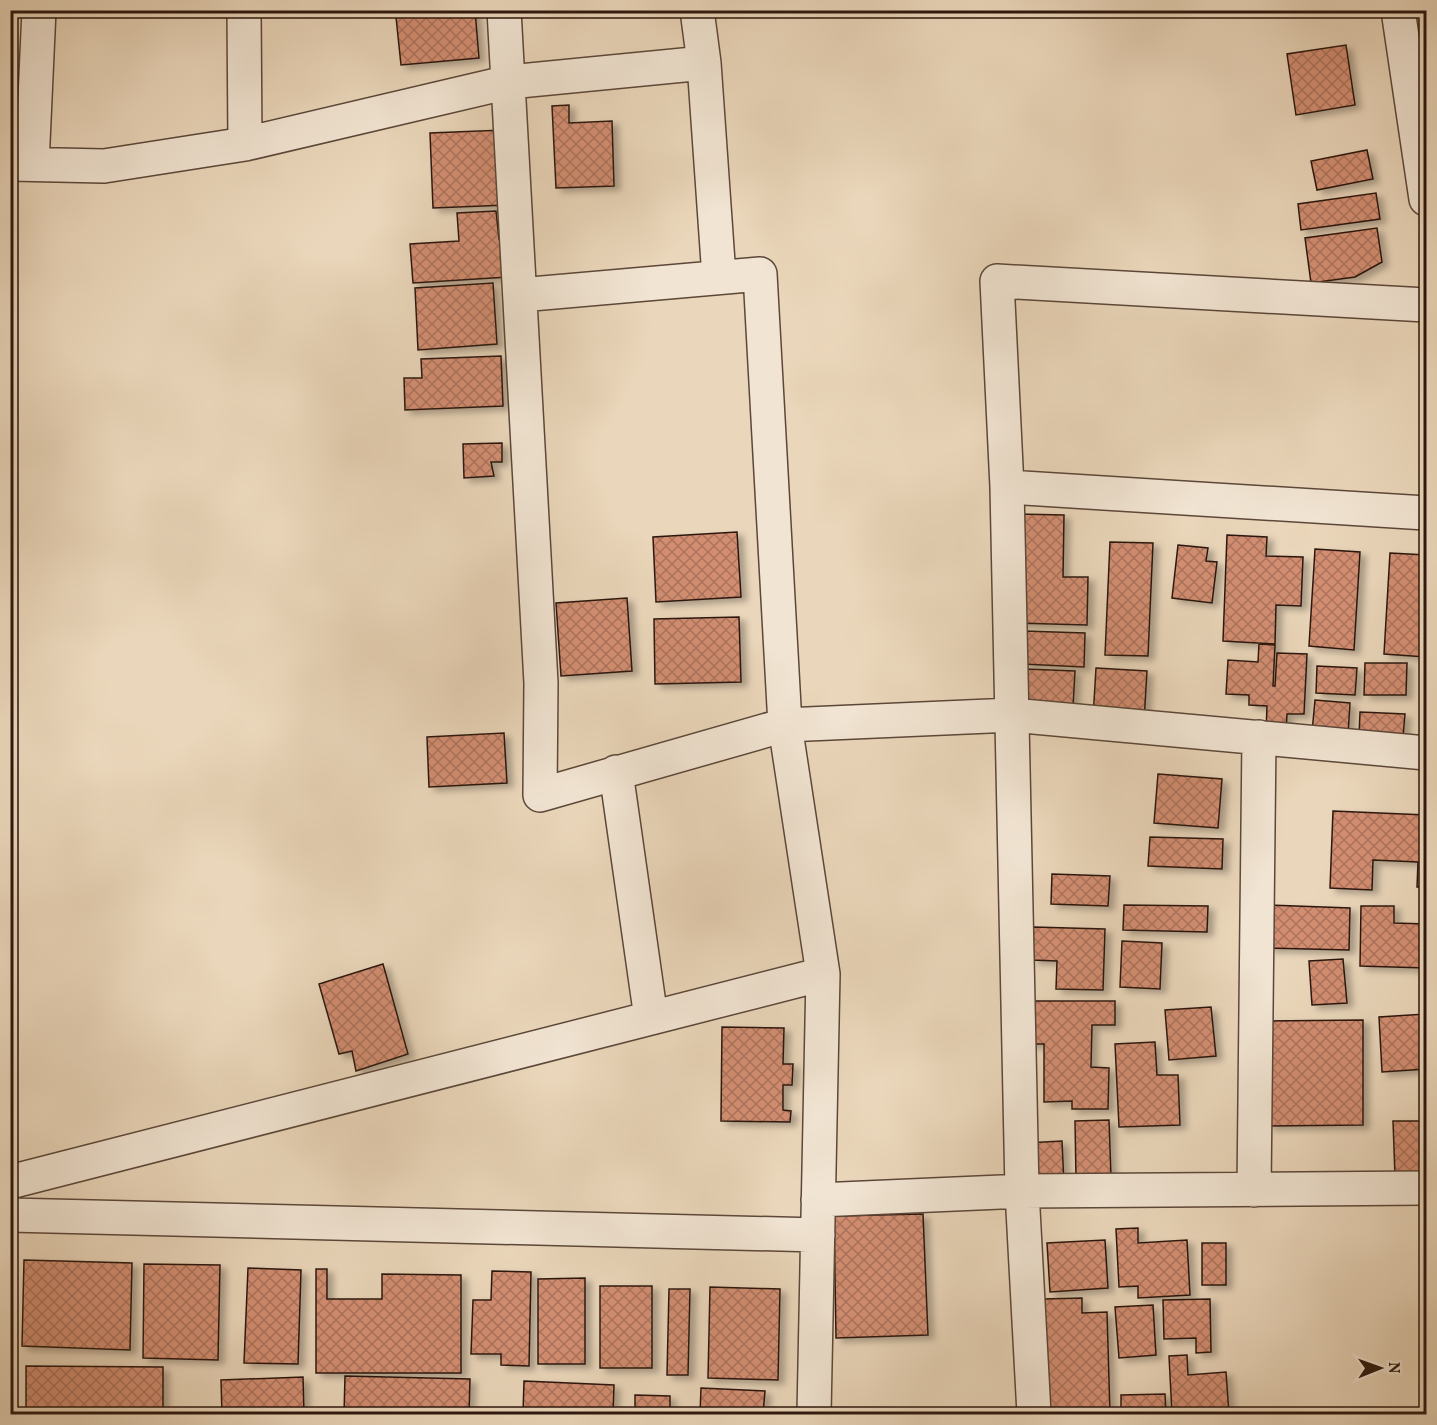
<svg xmlns="http://www.w3.org/2000/svg" width="1437" height="1425" viewBox="0 0 1437 1425" font-family="Vollkorn,serif">
	<style>
		.building { fill: url(#building-cross-hatch); stroke: #2c170e; stroke-width: 1.5; filter: url(#shadow) }
		.lines { fill: none; stroke-linecap: round; stroke-linejoin: round }
		.minor-casing { stroke: #5c4739; stroke-width: 36 }
		.minor { stroke: #f1e4d2; stroke-width: 33 }
	</style>
	<defs>
		<pattern id="building-cross-hatch" width="8" height="8" patternUnits="userSpaceOnUse" patternTransform="scale(1.5)"><rect width="8" height="8" fill="#d38e72"/><path d="M0 0l8 8M0 8l8-8" fill="none" stroke="#ab735c"/></pattern>
		<filter id="shadow"><feDropShadow dx="6" dy="4" stdDeviation="3" flood-color="#0004"/></filter>
	</defs>
	<rect width="100%" height="100%" fill="#ead6ba"/>
	<filter id="stains"><feTurbulence type="fractalNoise" baseFrequency=".00333" numOctaves="4"/><feColorMatrix values="0 0 0 0 .2 0 0 0 0 .09 0 0 0 0 .02 0 0 0 .5 -.17"/></filter>
	<radialGradient id="worn" r=".72"><stop offset=".6" stop-color="#630" stop-opacity="0"/><stop offset="1" stop-color="#630" stop-opacity=".3"/></radialGradient>
	<path class="building" d="M459,10H475L479,58L401,65L396,17Z
		M1426,15V87L1417,89L1404,17Z
		M1346,45L1355,105L1296,115L1287,54Z
		M569,105V123L612,121L614,186L556,188L552,106Z
		M504,130L507,205L433,208L430,133Z
		M1367,150L1373,179L1317,190L1311,161Z
		M1376,193L1380,219L1301,230L1298,204Z
		M496,211L499,239H505L508,277L413,283L410,244L459,241L457,213Z
		M1377,228L1382,262L1355,277L1311,283L1305,238Z
		M493,283L497,344L418,350L415,288Z
		M501,356L503,406L405,410L404,378H422L421,359Z
		M502,443V462H491L494,476L464,478L463,444Z
		M1016,514L1064,515L1063,577H1088L1087,625L1015,623Z
		M737,532L741,597L656,602L653,537Z
		M1227,535L1267,537L1266,556L1303,557L1301,606L1276,605L1275,644L1223,641Z
		M1110,542L1153,543L1148,656L1105,655Z
		M1178,545L1208,548L1206,561L1217,562L1212,603L1172,598Z
		M1315,549L1360,552L1354,650L1309,646Z
		M1390,553L1426,555V657L1384,654Z
		M627,598L632,671L561,676L556,603Z
		M739,617L741,682L655,684L654,619Z
		M1024,631L1085,633L1084,667L1023,664Z
		M1259,644L1275,645L1273,686H1275L1277,653L1307,654L1304,714H1287L1286,733L1266,732L1267,706L1249,705V695L1226,694L1228,660L1258,662Z
		M1365,663H1407L1406,695H1364Z
		M1317,666L1357,668L1355,695L1316,693Z
		M1096,668L1147,671L1144,721L1093,718Z
		M1025,669L1075,671L1073,707L1023,704Z
		M1422,694H1426V718L1421,717Z
		M1315,700L1350,703L1348,735L1312,732Z
		M1360,712L1405,714L1403,737L1359,736Z
		M504,733L507,783L429,787L427,737Z
		M1158,774L1222,779L1218,828L1154,823Z
		M1333,811L1426,815V887H1417L1418,862L1373,860L1372,890L1330,888Z
		M1150,837L1223,839L1222,869L1148,866Z
		M1052,874L1110,876L1108,906L1051,904Z
		M1124,905L1208,906L1207,932L1123,930Z
		M1268,905L1350,908L1349,950L1267,948Z
		M1361,906H1394V923L1426,924V968L1360,966Z
		M1033,927L1105,929L1103,990L1056,989L1057,961L1032,960Z
		M1122,941L1162,943L1160,989L1120,987Z
		M1343,959L1347,1003L1312,1005L1309,961Z
		M383,964L408,1054L356,1071L352,1051L339,1054L319,984Z
		M1027,1001H1115V1025H1092L1091,1067L1109,1068L1108,1109H1072V1101L1044,1102V1044H1027Z
		M1211,1007L1216,1056L1169,1060L1165,1010Z
		M1426,1014V1069L1382,1072L1379,1017Z
		M1363,1020V1125L1268,1126L1266,1021Z
		M722,1027L784,1028L783,1064H793L792,1085H783V1110L791,1111L790,1122L721,1121Z
		M1155,1042L1157,1075H1178L1180,1125L1119,1127L1115,1044Z
		M1109,1120L1111,1177L1076,1178L1075,1121Z
		M1393,1121H1426V1175L1395,1176Z
		M1062,1141L1064,1185L1028,1187L1026,1143Z
		M923,1214L928,1335L836,1338L834,1216Z
		M1138,1228V1243L1187,1240L1190,1295L1138,1298V1286L1119,1287L1116,1229Z
		M1105,1240L1108,1288L1050,1292L1047,1243Z
		M1202,1243H1226V1285H1202Z
		M24,1260L132,1263L130,1350L22,1346Z
		M144,1264L220,1265L218,1360L143,1358Z
		M248,1268L301,1270L298,1364L244,1363Z
		M316,1269H327V1299H382V1274L461,1275V1373H316Z
		M492,1271L531,1272L529,1366L501,1365V1354H471L473,1300H491Z
		M585,1278V1364H538V1279Z
		M600,1286H652V1368H600Z
		M710,1287L780,1289L778,1380L708,1378Z
		M669,1289H690L688,1375H667Z
		M1082,1298V1313L1107,1312L1110,1414H1046L1043,1299Z
		M1210,1299L1211,1352L1196,1353V1338L1164,1339L1163,1300Z
		M1153,1305L1156,1355L1119,1358L1115,1307Z
		M1187,1355L1188,1375L1226,1372L1229,1414H1172L1169,1356Z
		M26,1366L163,1367V1414H26Z
		M345,1376L470,1379L469,1414H344Z
		M303,1377L304,1414H222L221,1380Z
		M524,1381L614,1385L613,1414H523Z
		M701,1388L765,1391L763,1414H700Z
		M1165,1394L1166,1414H1121V1395Z
		M635,1395L670,1396V1414H635Z"/>
	<g class="lines">
		<defs>
			<path id="minor" d="M244,10L245,144
				M504,10L541,683L540,795L785,725L760,274L520,295
				M697,10L704,63L719,277
				M1398,10L1426,199
				M10,164L104,166L245,144L509,82L704,63
				M32,164L39,10
				M1007,487L997,281L1426,305
				M616,772L651,1018
				M823,974L785,725L1012,715L1426,753
				M10,1182L823,974L814,1414
				M1254,1190L1259,737
				M818,1200L1022,1191L1426,1188
				M10,1215L818,1235
				M1034,1414L1022,1191L1007,487L1426,513"/>
		</defs>
		<use href="#minor" class="minor-casing"/>
		<use href="#minor" class="minor"/>
	</g>
	<rect width="1437" height="1425" fill="none" stroke="#ead6ba" stroke-width="36"/>
	<rect x="12" y="12" width="1413" height="1401" fill="none" stroke="#2c170e" stroke-width="3"/>
	<rect x="18" y="18" width="1401" height="1389" fill="none" stroke="#2c170e" stroke-width="1.5"/>
	<g transform="translate(1380 1368) rotate(89)" stroke="#f1e4d2" stroke-width="4.5" paint-order="stroke">
	<path d="M0-4.5L10 22L0 15L-10 22Z" fill="#2c170e"/>
	<text y="-9" font-size="16" font-weight="bold" text-anchor="middle" fill="#2c170e">N</text>
	</g>
	<rect width="100%" height="100%" filter="url(#stains)"/>
	<rect width="100%" height="100%" fill="url(#worn)"/>
</svg>
